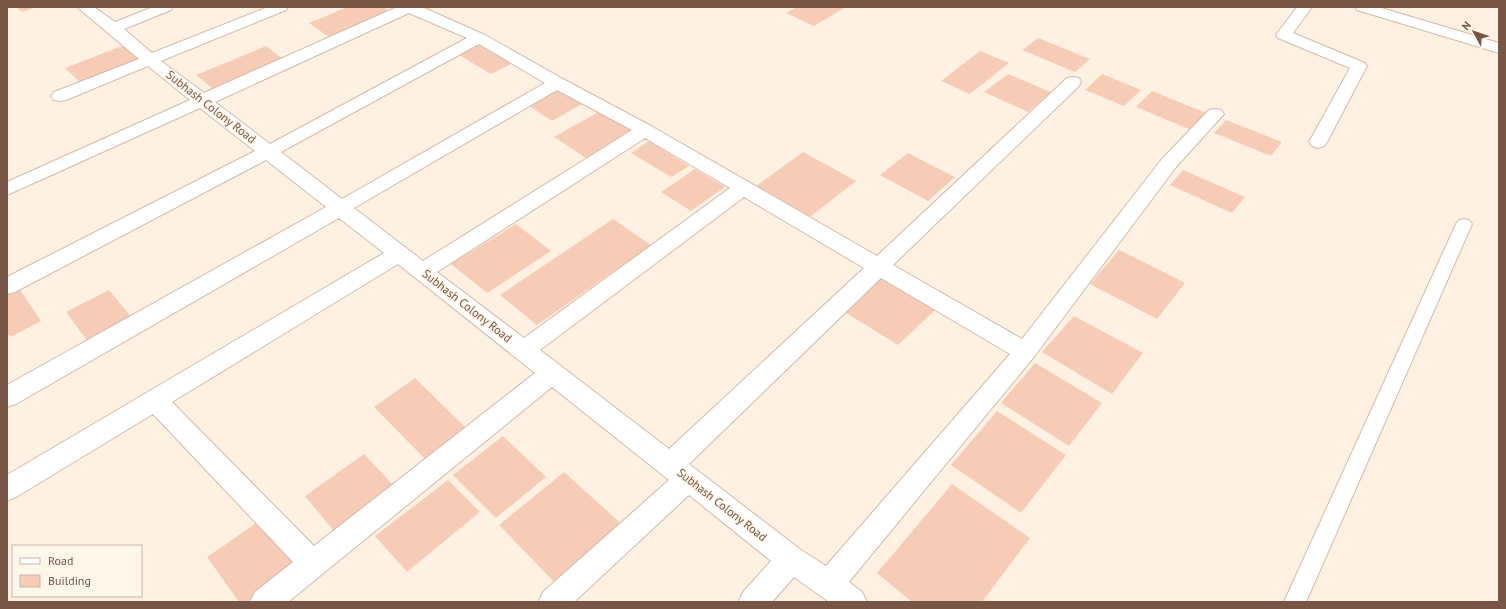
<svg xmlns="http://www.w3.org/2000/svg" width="1506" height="609" viewBox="0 0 1506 609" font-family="'PT Sans',sans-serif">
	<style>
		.building { fill: #f7ccb7 }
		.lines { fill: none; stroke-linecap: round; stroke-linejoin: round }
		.service-casing { stroke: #d3baaa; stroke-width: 2 }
		.minor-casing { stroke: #d3baaa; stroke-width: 2 }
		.service { fill: #fff; fill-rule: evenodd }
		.minor { fill: #fff; fill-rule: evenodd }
		.labels { text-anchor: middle; stroke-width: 3; stroke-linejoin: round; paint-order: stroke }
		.street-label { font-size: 12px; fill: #795546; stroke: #fff6ea }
	</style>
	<rect width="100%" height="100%" fill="#fef1e2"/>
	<path class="building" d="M16,7H37L22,12Z
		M348,7H383L393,14L333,40L309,23Z
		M797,7H846L814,26L786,13Z
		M1038,38L1090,59L1075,72L1022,50Z
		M484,43L515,62L491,74L459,55Z
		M127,44L144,59L82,84L65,68Z
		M266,46L283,59L213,89L196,75Z
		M980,51L1009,63L970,94L941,81Z
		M1008,74L1051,92L1028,112L984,92Z
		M1102,74L1141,90L1124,106L1085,90Z
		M560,89L584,103L552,121L529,106Z
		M1152,91L1206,113L1191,130L1136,107Z
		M602,110L637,131L589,160L554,137Z
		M1226,120L1282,142L1271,156L1214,133Z
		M649,141L689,166L671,177L631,153Z
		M803,152L856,181L810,217L756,186Z
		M908,153L955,177L928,201L880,175Z
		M695,169L725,187L691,211L661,192Z
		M1183,170L1245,197L1232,213L1170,185Z
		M613,219L651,245L537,325L500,295Z
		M516,224L551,251L487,293L451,264Z
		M1119,250L1185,283L1157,319L1090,284Z
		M882,276L936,309L898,345L843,311Z
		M18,287L41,321L10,337L7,333V292Z
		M109,290L133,319L89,343L66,312Z
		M1074,316L1143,353L1112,394L1042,352Z
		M1035,363L1102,403L1069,446L1001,403Z
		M415,378L467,429L426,460L374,407Z
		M997,411L1066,455L1021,513L951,465Z
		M503,436L546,477L496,518L453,475Z
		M364,454L394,486L334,531L305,496Z
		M564,472L626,528L560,588L499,525Z
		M448,480L480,512L407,572L375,536Z
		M952,484L1030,538L982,602H912L877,573Z
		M265,517L300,562L247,602H239L207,557Z"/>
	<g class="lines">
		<defs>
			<path id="service" d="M1464,219L1469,220L1472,224L1306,602H1284L1456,224L1459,220Z"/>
			<path id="minor" d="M77,7H94L115,22L153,7H173L171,10L124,29L152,53L268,7H288L286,10L161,61L204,93L397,7H422L485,35L563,79L651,126L877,256L1067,78L1073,77L1079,78L1081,82L1079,86L893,265L1022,339L1162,159L1209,110L1215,109L1221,110L1224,114L1176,167L1033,358L849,582L862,592L867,602H829L794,577L772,602H738L743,592L771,561L689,495L574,602H538L543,592L669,480L552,387L288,602H250L255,592L293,562L153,414L16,497L7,501V475L384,253L339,218L16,404L7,407V385L326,207L266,160L15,292L7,294V277L255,151L200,108L7,195V182L190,100L148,66L66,100L60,101L54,100L51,96L54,92L139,59ZM409,13L467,38L270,144L215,102ZM479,44L545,83L342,199L281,152ZM557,90L632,130L423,261L354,208ZM645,138L730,188L524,338L437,272ZM744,197L864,268L669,449L540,350ZM398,264L535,373L314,546L172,402ZM881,278L1010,354L826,566L801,550L689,464Z
				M1297,7H1312L1293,33L1365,63L1367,66L1327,142L1324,146L1318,148L1312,146L1309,142L1350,68L1278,38L1276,35Z
				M1355,7H1378L1499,43V53L1357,10Z"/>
		</defs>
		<use href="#service" class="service-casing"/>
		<use href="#minor" class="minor-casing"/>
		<use href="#service" class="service"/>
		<use href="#minor" class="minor"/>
	</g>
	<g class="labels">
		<g class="street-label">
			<text transform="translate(211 107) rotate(38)" y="4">Subhash Colony Road</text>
			<text transform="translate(467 306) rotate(38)" y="4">Subhash Colony Road</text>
			<text transform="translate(722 505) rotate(38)" y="4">Subhash Colony Road</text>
		</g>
	</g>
	<rect width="1506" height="609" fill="none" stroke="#795546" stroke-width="16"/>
	<rect x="12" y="545" width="130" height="52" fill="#fff6ea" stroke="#c9b6a8"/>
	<rect x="20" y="558" width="20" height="6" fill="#ffffff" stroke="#c9b6a8"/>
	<text x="48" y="565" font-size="12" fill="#795546">Road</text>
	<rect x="20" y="575" width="20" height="12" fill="#f7ccb7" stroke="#c9b6a8"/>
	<text x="48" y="585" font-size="12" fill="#795546">Building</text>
	<g transform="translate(1474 32) rotate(310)" stroke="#fff6ea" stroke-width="3" paint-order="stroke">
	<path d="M0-3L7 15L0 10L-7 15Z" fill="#795546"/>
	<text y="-6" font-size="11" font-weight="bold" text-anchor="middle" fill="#795546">N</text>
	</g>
</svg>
